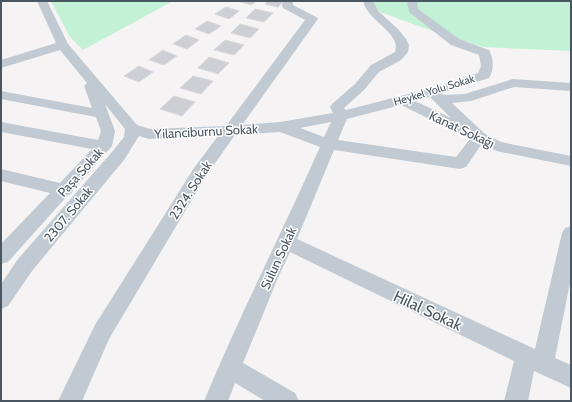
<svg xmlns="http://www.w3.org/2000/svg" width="572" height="402" viewBox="0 0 572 402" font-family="Cabin,sans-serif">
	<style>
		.green { fill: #c3f1d5 }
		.building { fill: #cdcfd5; stroke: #d7d9de }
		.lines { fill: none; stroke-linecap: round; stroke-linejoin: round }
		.minor { fill: #c1cad2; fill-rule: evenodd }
		.labels { text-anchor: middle; stroke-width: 3; stroke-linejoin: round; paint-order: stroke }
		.far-street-label { font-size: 11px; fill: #4a5661; stroke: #fff }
		.street-label { font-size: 13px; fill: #4a5661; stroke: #fff }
		.near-street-label { font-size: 16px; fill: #4a5661; stroke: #fff }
	</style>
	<rect width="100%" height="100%" fill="#f5f3f3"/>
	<path class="green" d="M51,1H173L83,50L70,37Z
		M371,1H571V51L483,47L424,28L369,8Z"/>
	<path class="building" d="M238,1H257L251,5Z
		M268,1H278L283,2L278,7L265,4Z
		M226,7L239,11L229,19L215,14Z
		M255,9L273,13L264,22L246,18Z
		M207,21L221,26L209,34L195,29Z
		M240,24L259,29L250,38L231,33Z
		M186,35L199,40L187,49L173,44Z
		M225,40L244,45L234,55L214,50Z
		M163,50L177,56L164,65L149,60Z
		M209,57L229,63L218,74L198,68Z
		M139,66L153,72L139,82L124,76Z
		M193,76L213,81L201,94L180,88Z
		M174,96L195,102L182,116L160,109Z"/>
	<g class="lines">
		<path class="minor" d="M37,1H47L68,44L137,125L150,129L226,126L305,20L283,8L282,6L283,1H293V5L316,17L318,19L242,125L280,122L333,113L330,107L332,104L355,84L371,65L395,52C402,33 367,21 363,1H373L378,11L399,30L406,39L409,45L408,52L401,60L379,72L364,90L344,108L346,110L428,89L478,73L481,66L479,55L451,45L409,12L407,1H417L418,9L459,39L489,50C494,59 494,70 489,78L442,93L444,95L465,94L513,79L571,83V91L514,87L471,101L452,103L485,134L501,142L571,156V166L497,151L481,145L466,167L460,169L334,150L297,239L535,349L562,233L565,228L571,226V278L555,358L571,365V388L534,371L528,401H504L514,361L290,252L277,280L243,363L295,393L299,401H265L235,383L228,401H204C240,315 282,232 320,147L280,132L235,135L206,176L109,339L82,401H58L95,325L194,168L218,136L149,139L139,136L124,160L32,271L8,306L1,309V284L18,259L112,152L124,137L125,129L105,104L115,131L112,146L73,190L71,194L68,195L8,262L1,264V244L50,193L1,181V169L60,183L92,149L1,132V122L98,140L101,131L96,117L1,99V91L92,108L84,86L87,83L60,50L1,68V60L56,43ZM430,97L451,118L415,101ZM401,105L470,139L456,157L338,140L347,119ZM331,122L324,137L300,128Z"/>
	</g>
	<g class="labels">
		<g class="far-street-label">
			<text transform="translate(434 90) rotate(-17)" y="4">Heykel Yolu Sokak</text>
		</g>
		<g class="street-label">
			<text transform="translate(462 129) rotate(25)" y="5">Kanat Sokağı</text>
			<text transform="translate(206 131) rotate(-3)" y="5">Yilanciburnu Sokak</text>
			<text transform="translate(80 172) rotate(-48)" y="5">Paşa Sokak</text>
			<text transform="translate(190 190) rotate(-57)" y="5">2324. Sokak</text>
			<text transform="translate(68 214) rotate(-50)" y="5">2307. Sokak</text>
			<text transform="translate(278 258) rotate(-65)" y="5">Sülun Sokak</text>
		</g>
		<g class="near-street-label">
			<text transform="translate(428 310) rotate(25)" y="6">Hilal Sokak</text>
		</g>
	</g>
	<rect width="572" height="402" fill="none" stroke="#4a5661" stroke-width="4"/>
</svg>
